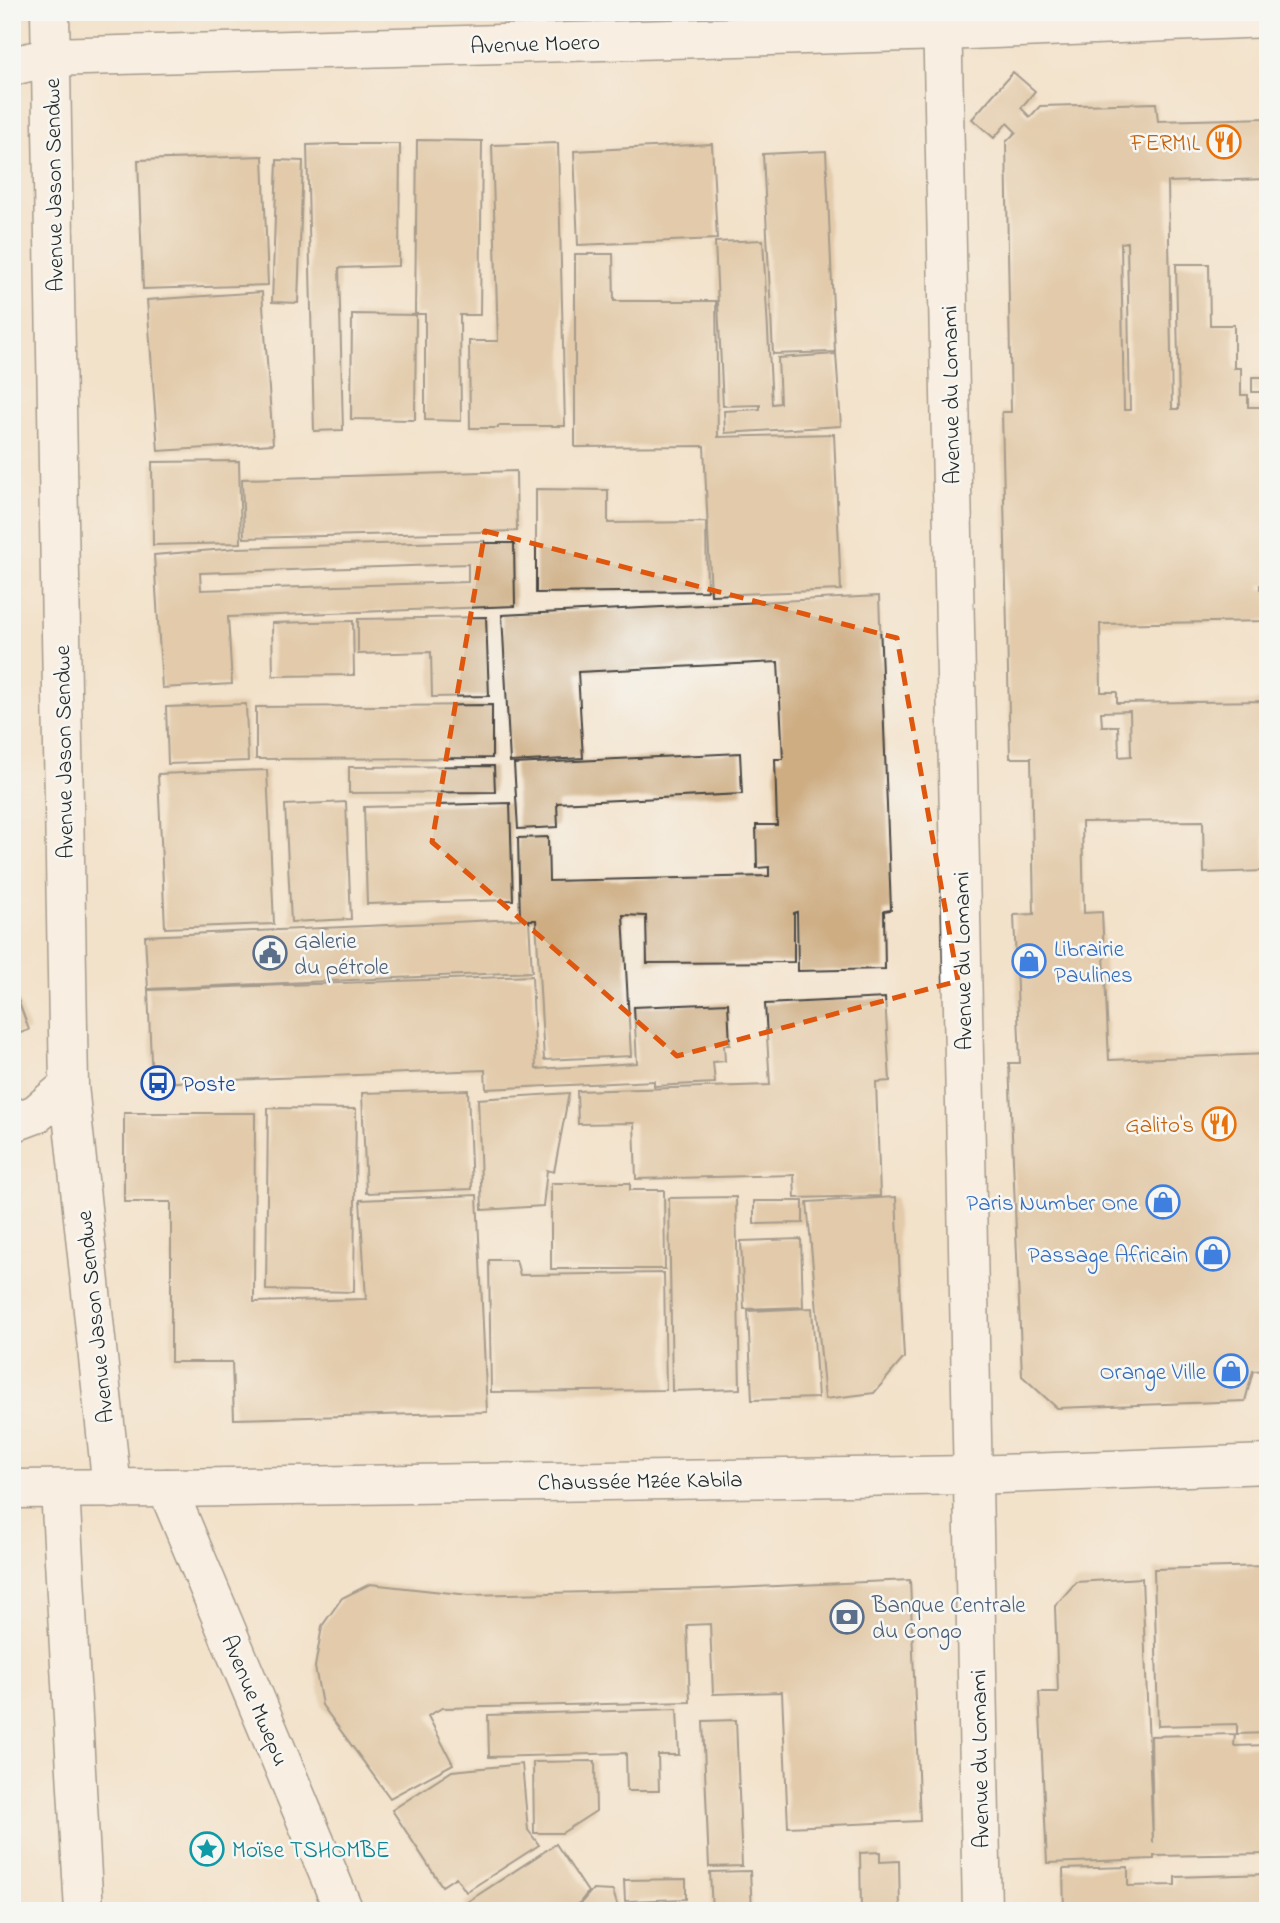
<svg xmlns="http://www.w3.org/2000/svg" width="1280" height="1923" viewBox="0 0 1280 1923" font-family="'Indie Flower',sans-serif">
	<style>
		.building { fill: #cead83; fill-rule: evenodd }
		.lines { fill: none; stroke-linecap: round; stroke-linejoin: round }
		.minor-casing { stroke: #494643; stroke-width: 41 }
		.major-casing { stroke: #494643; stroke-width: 41 }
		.highway-casing { stroke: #494643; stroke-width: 41 }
		.minor { stroke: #fff; stroke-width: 38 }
		.major { stroke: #fff; stroke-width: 38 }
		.highway { stroke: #fff; stroke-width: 38 }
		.marked { fill: none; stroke: #df570e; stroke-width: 5; stroke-dasharray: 14 9; stroke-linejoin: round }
		.labels { text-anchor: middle; stroke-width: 5; stroke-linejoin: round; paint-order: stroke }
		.street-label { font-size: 23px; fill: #2b2b2b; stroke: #f6f6f2 }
		.food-label { font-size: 23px; fill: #c56008; stroke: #f6f6f2; text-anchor: end }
		.service-label { font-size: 23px; fill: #4e5e75; stroke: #f6f6f2; text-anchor: start }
		.shop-label { font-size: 23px; fill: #366cbe; stroke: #f6f6f2; text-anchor: end }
		.transit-label { font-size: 23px; fill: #164399; stroke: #f6f6f2; text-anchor: start }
		.culture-label { font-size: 23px; fill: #0d838f; stroke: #f6f6f2; text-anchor: start }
	</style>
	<rect width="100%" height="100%" fill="#f6f6f2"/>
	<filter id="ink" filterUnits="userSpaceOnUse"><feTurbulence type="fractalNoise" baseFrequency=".0143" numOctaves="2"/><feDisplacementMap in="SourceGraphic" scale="14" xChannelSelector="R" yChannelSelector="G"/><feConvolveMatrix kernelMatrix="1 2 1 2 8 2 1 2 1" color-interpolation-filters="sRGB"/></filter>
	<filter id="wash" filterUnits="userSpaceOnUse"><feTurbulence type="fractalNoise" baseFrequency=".00686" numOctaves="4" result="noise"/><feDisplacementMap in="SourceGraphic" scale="28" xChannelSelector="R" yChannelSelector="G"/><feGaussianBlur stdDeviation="1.57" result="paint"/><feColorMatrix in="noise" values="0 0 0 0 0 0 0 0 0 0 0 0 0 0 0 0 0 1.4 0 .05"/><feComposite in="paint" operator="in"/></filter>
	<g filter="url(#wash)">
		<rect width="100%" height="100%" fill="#f3e2cb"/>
		<g id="blocks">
			<path class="building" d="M1013,72L1035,91L1021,108L1030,117L1040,106L1156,103L1158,121L1268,118V179L1168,182L1172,409H1179L1176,264H1209L1210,325H1234V368H1241V395H1248V407H1268V585H1260V589H1268V621L1100,624L1101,692H1117V703L1268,701V820H1264L1265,871L1204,873L1203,821L1082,822L1084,913L1102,912L1109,1060L1268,1054V1370L1253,1371L1245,1401L1057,1408L1022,1376L1009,1063H1020L1014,915L1034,914L1031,758H1010L1002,412H1011L1006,142L1016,132L1007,123L994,138L972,119ZM1127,242L1130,410H1124L1121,243ZM1130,711L1131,756L1119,757L1118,726H1102L1101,712Z
				M417,140L482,141L480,315H460L461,421L425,420V314H415Z
				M558,143L565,426H498V428H470L469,341H498L492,145Z
				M336,144H400L399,266L339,268L343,430L314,431L307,145Z
				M712,144L717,239L578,245L574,151Z
				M826,151L835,352L773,354L763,154Z
				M263,156L268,285L143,289L138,160Z
				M277,160L303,161L298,303L272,302Z
				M763,240L772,404L780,403L778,358L836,354L841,426L725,433L724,411L760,409V405L723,406L715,242Z
				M575,254H613L614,301H716L718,437L834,434L841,590L711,595L704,446L575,447Z
				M262,292L273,444L158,451L147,300Z
				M352,314L416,315L415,420L351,419Z
				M1252,377H1268V392H1252Z
				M239,461L241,543L153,545L152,462Z
				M516,471L517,531L244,538L242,479Z
				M536,489L608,490V523L706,522L707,591L536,593Z
				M484,541V543H514L515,606L228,617L232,684L162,688L154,555L237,548ZM468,564V582L201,590L200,573Z
				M879,596L891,910L884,911L885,969L798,971L797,912L794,913V962L647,963L646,916L623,915L631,1056L544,1060L536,920H529L532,972L148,989L145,936L520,919L518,838L548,837L549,881L769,876V867L757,868L756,825H777L775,759H783L778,662L578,672L583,758L510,762L502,615Z
				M486,617L489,696L432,697L431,652L358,654V619Z
				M353,621L354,675L273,676L272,623Z
				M246,704L248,761L168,764L166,707Z
				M492,705V758L256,759V707Z
				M740,753L742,794L557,803L558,827L518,829L514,764Z
				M494,766L495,792L349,793V767Z
				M267,770L274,924L165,928L158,774Z
				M346,802L351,919L291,922L285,805Z
				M510,803L513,900L367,904L364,807Z
				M532,976L536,1069L637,1063L634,1007L728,1003L730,1045H724L725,1061L713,1062L715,1083L654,1086V1081L486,1089L485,1070L152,1083L148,990Z
				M12,983L29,1030L12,1036Z
				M885,998L890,1081L876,1082L880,1196L795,1198L794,1175L636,1179L634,1123L578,1124L577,1091L770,1085L765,1004Z
				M468,1090L472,1189L366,1193L362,1093Z
				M569,1093L554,1172L547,1170L543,1206L482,1210L478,1099Z
				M268,1108L356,1109L354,1292L266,1290Z
				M124,1113H255L254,1302L366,1299L360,1200L477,1195L487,1412L234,1419L232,1362H171V1202H124Z
				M551,1183H630V1190H664L665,1269H551Z
				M736,1197L740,1389L672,1391L669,1198Z
				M896,1197L904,1358L874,1393L825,1399L807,1202Z
				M754,1201H803V1223L754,1224Z
				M801,1239L803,1307L744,1309L741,1241Z
				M489,1260H516L520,1275L664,1273L666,1390L491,1392Z
				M812,1308L818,1398L752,1400L748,1311Z
				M1268,1566V1733L1237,1734V1724L1158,1726L1154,1569Z
				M1142,1578L1153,1843L1151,1736L1235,1734L1234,1746L1268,1745V1854L1154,1856V1859L1047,1863L1039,1692H1058L1055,1606L1076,1582Z
				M910,1580L920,1821L788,1827L782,1692L713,1694L710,1624L687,1625L690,1702L442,1708L428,1716L453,1764L390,1798L322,1705L315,1667L322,1626L342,1598L370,1584L469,1595L709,1589Z
				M677,1709L679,1755H658L659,1791H627L626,1753L489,1757L488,1715Z
				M736,1720L742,1866L709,1867L703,1721Z
				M595,1761L596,1811L562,1833H534L533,1762Z
				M522,1764L528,1830L539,1845L466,1892L456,1877L442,1886L392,1810L452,1771Z
				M556,1844L588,1892L580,1902L566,1911H469L464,1904Z
				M880,1852V1862L899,1861L900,1911H861L860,1853Z
				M1128,1867V1886L1175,1885V1877L1268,1874V1911H1064L1063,1869Z
				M750,1871L752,1911H712L710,1872Z
				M686,1879V1899L625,1901L624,1880Z
				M592,1890L613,1891L619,1911H569L581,1903Z"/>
		</g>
	</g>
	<g filter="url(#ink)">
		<use href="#blocks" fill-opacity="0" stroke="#494643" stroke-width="2"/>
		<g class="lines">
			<defs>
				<path id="minor" d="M12,66L51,57L943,31L1268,18
					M167,1488L344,1911
					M60,1490L84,1911"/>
				<path id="major" d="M50,12L69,1086L112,1489
					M942,12L982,1911
					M12,1123L36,1114L69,1086"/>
				<path id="highway" d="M12,1489L167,1488L973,1475L1268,1464"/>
			</defs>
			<use href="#minor" class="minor-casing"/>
			<use href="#major" class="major-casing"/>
			<use href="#highway" class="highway-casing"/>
			<use href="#minor" class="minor"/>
			<use href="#major" class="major"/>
			<use href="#highway" class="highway"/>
		</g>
	</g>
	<path d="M0 0H1280V1923H0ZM485,531L897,638L958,981L677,1056L432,842Z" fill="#f3e2cb" fill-opacity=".55" fill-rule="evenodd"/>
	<path class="marked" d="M485,531L897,638L958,981L677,1056L432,842Z"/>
	<defs>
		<symbol id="restaurant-ring" viewBox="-11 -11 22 22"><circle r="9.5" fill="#f6f6f2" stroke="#e8710a" stroke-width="1.5"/><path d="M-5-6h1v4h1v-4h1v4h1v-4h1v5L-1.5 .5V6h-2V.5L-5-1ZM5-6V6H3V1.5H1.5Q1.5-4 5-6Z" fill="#e8710a"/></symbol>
		<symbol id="civic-ring" viewBox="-11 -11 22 22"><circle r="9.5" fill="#f6f6f2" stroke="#5c6f8a" stroke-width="1.5"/><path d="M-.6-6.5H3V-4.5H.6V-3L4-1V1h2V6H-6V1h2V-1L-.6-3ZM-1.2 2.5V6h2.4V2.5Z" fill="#5c6f8a"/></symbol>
		<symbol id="shop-ring" viewBox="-11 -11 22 22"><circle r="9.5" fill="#f6f6f2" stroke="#3f7fe0" stroke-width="1.5"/><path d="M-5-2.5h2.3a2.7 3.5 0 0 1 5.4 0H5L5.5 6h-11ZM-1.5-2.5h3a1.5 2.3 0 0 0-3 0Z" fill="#3f7fe0"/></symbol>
		<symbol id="bus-ring" viewBox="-11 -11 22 22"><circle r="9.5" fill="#f6f6f2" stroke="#1a4fb4" stroke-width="1.5"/><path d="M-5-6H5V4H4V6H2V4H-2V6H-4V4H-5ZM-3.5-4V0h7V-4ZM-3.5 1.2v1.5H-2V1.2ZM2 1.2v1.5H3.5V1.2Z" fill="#1a4fb4"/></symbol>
		<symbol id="bank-ring" viewBox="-11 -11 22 22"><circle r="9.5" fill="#f6f6f2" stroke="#5c6f8a" stroke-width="1.5"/><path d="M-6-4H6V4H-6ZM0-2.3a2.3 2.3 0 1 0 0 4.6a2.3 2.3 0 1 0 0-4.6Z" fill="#5c6f8a"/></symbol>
		<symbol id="sight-ring" viewBox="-11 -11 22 22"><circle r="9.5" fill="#f6f6f2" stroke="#0f9aa8" stroke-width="1.5"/><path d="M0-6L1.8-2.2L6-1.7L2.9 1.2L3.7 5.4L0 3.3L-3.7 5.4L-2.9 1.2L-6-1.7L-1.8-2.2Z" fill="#0f9aa8"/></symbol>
	</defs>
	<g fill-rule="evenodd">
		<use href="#restaurant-ring" x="1205" y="123" width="38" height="38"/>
		<use href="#civic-ring" x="251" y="934" width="38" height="38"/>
		<use href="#shop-ring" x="1010" y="942" width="38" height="38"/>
		<use href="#bus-ring" x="139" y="1064" width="38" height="38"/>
		<use href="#restaurant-ring" x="1200" y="1105" width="38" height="38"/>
		<use href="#shop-ring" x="1144" y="1183" width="38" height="38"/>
		<use href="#shop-ring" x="1194" y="1235" width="38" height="38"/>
		<use href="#shop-ring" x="1212" y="1352" width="38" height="38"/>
		<use href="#bank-ring" x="828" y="1598" width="38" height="38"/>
		<use href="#sight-ring" x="188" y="1830" width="38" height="38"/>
	</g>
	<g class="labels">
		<g class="street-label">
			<text transform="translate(535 43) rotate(-2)" y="8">Avenue Moero</text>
			<text transform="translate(53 185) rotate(-91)" y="8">Avenue Jason Sendwe</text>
			<text transform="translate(950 395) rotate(-91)" y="8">Avenue du Lomami</text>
			<text transform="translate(63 752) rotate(-91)" y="8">Avenue Jason Sendwe</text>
			<text transform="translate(962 961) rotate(-91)" y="8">Avenue du Lomami</text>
			<text transform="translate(94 1317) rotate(-96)" y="8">Avenue Jason Sendwe</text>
			<text transform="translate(640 1480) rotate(-1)" y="8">Chaussée Mzée Kabila</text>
			<text transform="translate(256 1700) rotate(67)" y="8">Avenue Mwepu</text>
			<text transform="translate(979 1759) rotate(-91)" y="8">Avenue du Lomami</text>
		</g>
		<g class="food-label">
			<text x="1200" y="150">FERMIL</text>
			<text x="1194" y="1132">Galito's</text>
		</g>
		<g class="service-label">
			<text x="294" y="948">Galerie<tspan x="294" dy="26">du pétrole</tspan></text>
			<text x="872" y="1612">Banque Centrale<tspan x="872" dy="26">du Congo</tspan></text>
		</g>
		<g class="shop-label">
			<text x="1054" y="956" text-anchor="start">Librairie<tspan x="1054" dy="26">Paulines</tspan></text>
			<text x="1138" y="1210">Paris Number One</text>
			<text x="1188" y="1262">Passage Africain</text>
			<text x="1206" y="1379">Orange Ville</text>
		</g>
		<g class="transit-label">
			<text x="182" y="1091">Poste</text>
		</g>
		<g class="culture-label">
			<text x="232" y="1857">Moïse TSHOMBE</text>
		</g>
	</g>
	<rect width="1280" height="1923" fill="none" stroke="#f6f6f2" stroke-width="42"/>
</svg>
